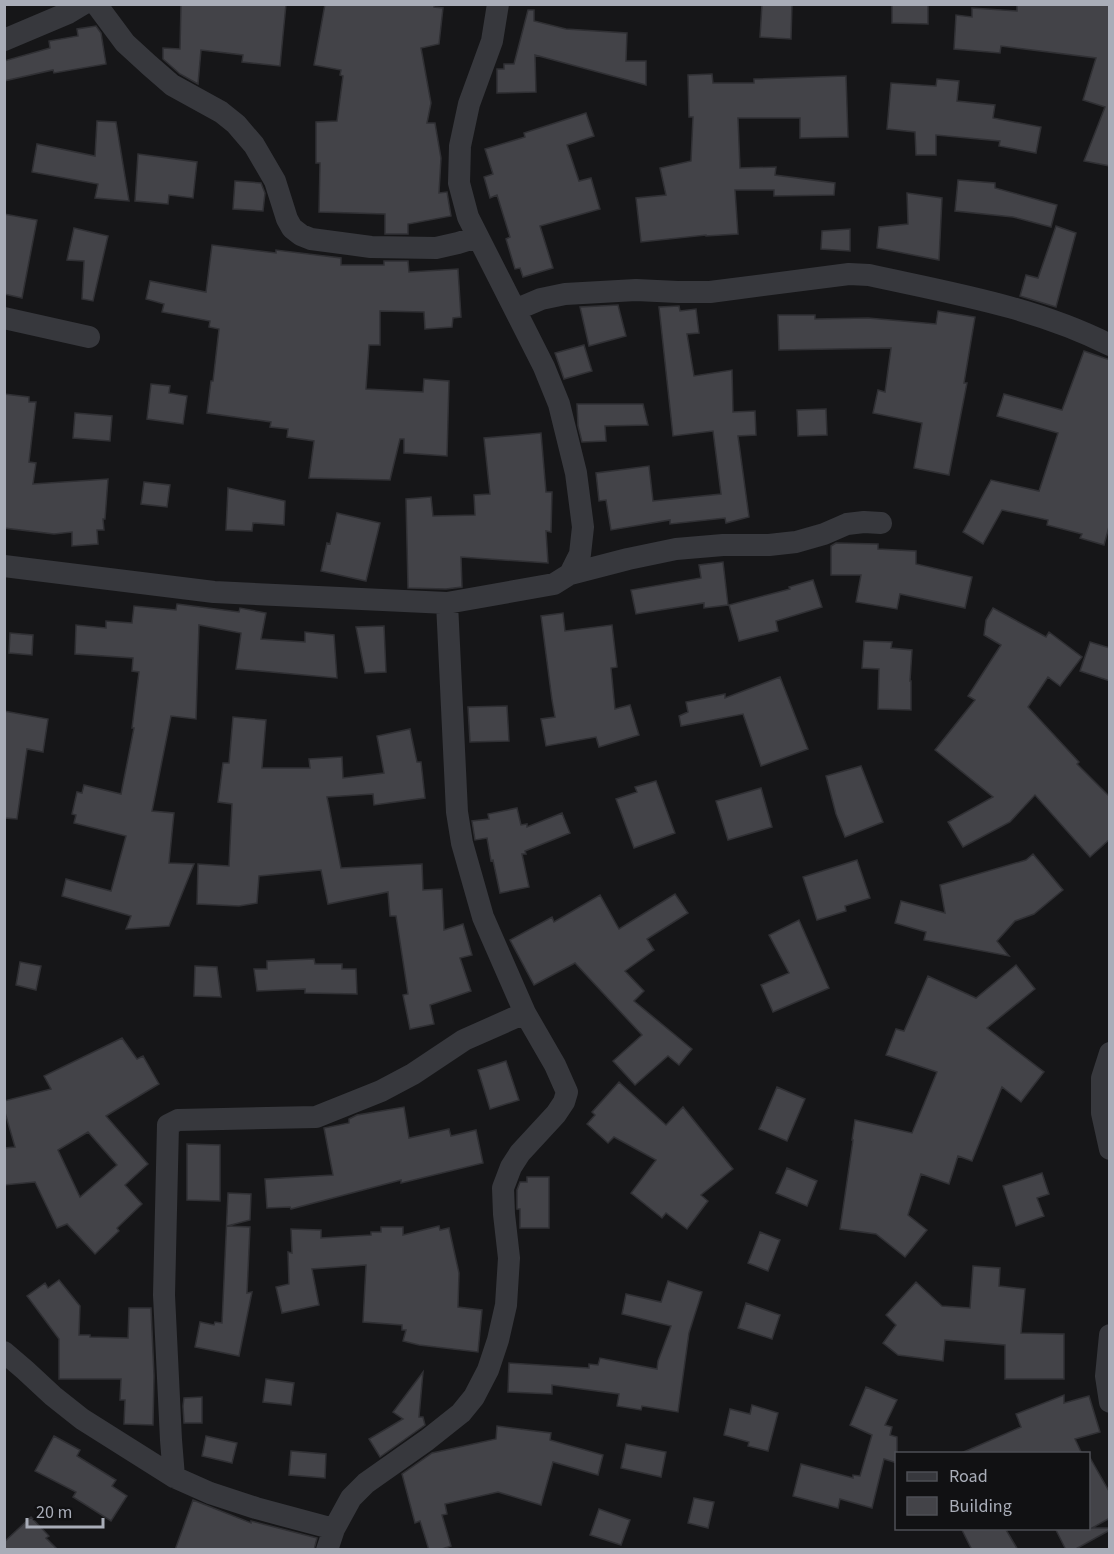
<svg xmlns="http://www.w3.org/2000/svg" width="1114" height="1554" viewBox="0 0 1114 1554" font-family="'Source Sans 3',sans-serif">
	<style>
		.building { fill: #434348; stroke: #303034; stroke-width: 1.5; fill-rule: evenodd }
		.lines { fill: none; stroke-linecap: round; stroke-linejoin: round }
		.minor { stroke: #37383d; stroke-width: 22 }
	</style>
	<rect width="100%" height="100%" fill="#161618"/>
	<path class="building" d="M181,4H286L280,66L242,62L243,55L201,50L198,84L180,74L163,59V48L180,49Z
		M325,4H434V7L443,8L439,44L421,48L431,103L427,123H435L441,158L439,193L447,192L451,216L408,224V234H385V214L319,212L320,163H316V122L337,121L343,76L340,75L341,70L314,65Z
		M762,4H792L791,39L760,37Z
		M892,4H928V24L892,23Z
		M1017,4H1110V166L1084,161L1105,107L1083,100L1096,58L1001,46L1000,53L954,49L956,15L972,17V8L1017,11Z
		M528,10H534V21L566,29L627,33L626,61H646V85L535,55L536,92L497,93V69H504V64H514Z
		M96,26L101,33L106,64L54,73L53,70L4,81V61L50,48L49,41L78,36L77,29Z
		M712,74L713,83H754V79L846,76L848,137L800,138V118H738L740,168L776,167L775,175L835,183L834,195L774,196V190H735L738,234L706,236V235L641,242L636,198L666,195L660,168L691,161L693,117H689L688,75Z
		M937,79L959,81L957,101L995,105L993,118L1041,127L1036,153L999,146L1000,141L936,135V155H916L915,132L887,129L891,83L936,86Z
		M586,113L594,136L567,145L579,181L591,178L600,209L540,226L553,268L523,277L520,268L515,269L506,239L510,237L497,195L490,198L484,177L493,174L485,149L525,137L524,133Z
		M97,121L116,122L129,201L95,198L98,184L32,172L37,144L95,156Z
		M138,154L197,162L193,198L169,195L168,204L135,201Z
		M958,180L995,183V188L1057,205L1051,227L1013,217L955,211Z
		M235,181L261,183L265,193L263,211L233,209Z
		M907,193L942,198L939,260L877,248L879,227L908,224Z
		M4,214L37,220L22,298L4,294Z
		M1056,226L1076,233L1056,307L1020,296L1026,275L1038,278Z
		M74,228L108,236L93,301L82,299L84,261L67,260Z
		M850,229V251L821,249L822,231Z
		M212,245L276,253V250L341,258V265H384V261H408L409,272L458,269L461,317L453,318L452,327L425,329L424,312L380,311V345H369L366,389L423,392L424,379L449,381L447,456L404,453V439H400L390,480L309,478L314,441L287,437L288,429L270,427L271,422L207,413L211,381H213L219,329L209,327L210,321L162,312L164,304L146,299L150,281L206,292Z
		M618,305L626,336L589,346L580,307Z
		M679,306L680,311L696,309L699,333L687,334L694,376L732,370L733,412L755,411L756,435L738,436L749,517L726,523L725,518L670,524V520L611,530L606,500L599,501L596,473L649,466L653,501L721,494L713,431L673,436L659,307Z
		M938,311L975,317L964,383H967L949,475L914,468L922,423L873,413L878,390L885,392L891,348L779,350L778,315H815V319L868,318L936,324Z
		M584,345L592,371L564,379L555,353Z
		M1084,351L1110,360V523L1104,545L1080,538L1082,534L1047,525L1048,520L1002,510L983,544L963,532L991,480L1039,491L1058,433L997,416L1004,394L1062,410Z
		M151,384L170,386L169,393L187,396L183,424L147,419Z
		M4,394L29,397V402H36L29,462L36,463L33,484L108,479L105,519H103L104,530H97L98,544L72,546V532L54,534L4,528Z
		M577,404H643L648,425L605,426L606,441L582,442L578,426Z
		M826,409L827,435L798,436L797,410Z
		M75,413L112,416L110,441L73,438Z
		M541,433L546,492H552L551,532L546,531L548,563L461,557L462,587L446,589L408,588L406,499L431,497L433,516L475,515L474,495L490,494L484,438Z
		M144,482L170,485L167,507L141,504Z
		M228,488L285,501L284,525L253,523L252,531L226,530Z
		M337,513L380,523L366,581L321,571L327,543L330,544Z
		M836,543L878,544V549L916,551V564L972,577L965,608L900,594L897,609L856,602L861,575H831V546Z
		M723,562L728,605L704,608V603L636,614L631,590L701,578L699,565Z
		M813,580L822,607L776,621L778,631L739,641L729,605L790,589L789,587Z
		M177,604L239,612L240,608L266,613L261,639L305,642V632L334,635L337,678L236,669L241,633L199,625L196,719L171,716L152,811L174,813L169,863L194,864L169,926L126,929L131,916L62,896L66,879L111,891L126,836L74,823L76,815L72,814L77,792L82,793L84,785L121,794L134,728H132L139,672L132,671L133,658L75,654L76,625L106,628V621L132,623L134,606L176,610Z
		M993,608L1046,637L1049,632L1082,657L1060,686L1048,677L1028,707L1079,762L1077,764L1110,797V839L1090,857L1035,795L1010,822L963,847L948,822L993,797L935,750L975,700L968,696L1001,645L984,635L986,620Z
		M563,613L565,631L612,625L617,667L611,668L615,709L630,705L639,735L599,747L596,737L546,746L541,719L555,717L552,700L541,616Z
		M384,626L386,672L365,673L356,627Z
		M10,633L33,635L32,655L9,653Z
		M864,641L892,642L891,648L912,650L910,681H911V710L878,709L879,669L862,668Z
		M1090,642L1110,648V681L1080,671Z
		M780,677L808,749L761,766L743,714L681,726L679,716L688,712L686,702L725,694V698Z
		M507,706L509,741L470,742L468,707Z
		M4,711L48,719L43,752L27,749L17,819L4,818Z
		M233,717L266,720L262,768H310L309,759L342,757L343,778L384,773L377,736L410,729L417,762H421L425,798L374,805L373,794L327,797L341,868L422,864L423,890L442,889L444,930L463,924L472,955L460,958L471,991L430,1005L434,1024L410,1029L403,995L408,994L396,916H390L388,892L328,904L321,870L259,876L257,903L239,906L197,904L198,864L229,866L232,804L218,802L223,763H229Z
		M861,766L883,822L845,837L836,814L826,776Z
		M656,781L675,833L634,848L616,799L637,792L635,787Z
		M761,788L772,827L728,840L716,801Z
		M517,808L521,825L527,824V827L562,813L570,833L525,851L526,854H522L529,887L500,893L493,860L491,861L487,838L475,840L472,821L489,819L488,814Z
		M1033,854L1063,890L1034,914L1015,921L997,941L1009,956L924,940L926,932L895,923L901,901L945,913L940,885L1026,860Z
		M857,860L870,898L845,906L846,911L817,920L803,877Z
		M675,894L688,913L647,939L654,950L625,971L644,991L634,1001L692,1049L679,1065L668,1056L635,1085L613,1061L642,1035L575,963L534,985L510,940L552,917L554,922L600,895L619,929Z
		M799,920L829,988L773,1012L761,985L789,973L769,935Z
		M314,959L315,964H342V969H356L357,994L305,993V989L257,991L254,969H267V961Z
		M20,962L41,966L36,990L16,985Z
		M1016,965L1035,989L987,1028L1044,1072L1021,1102L1002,1087L972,1161L958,1156L949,1184L921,1174L908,1215L927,1230L905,1257L876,1234L840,1229L853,1140H852L855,1120L912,1133L937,1072L886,1055L896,1029L904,1031L928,976L976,998Z
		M195,966L217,967L221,997L194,996Z
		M122,1038L137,1059L143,1056L159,1084L106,1116L148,1164L125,1185L142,1204L117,1228L119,1231L95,1254L67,1224L57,1228L35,1182L4,1185V1148L15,1147L4,1109V1101L51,1089L44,1076ZM88,1132L117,1165L80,1197L58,1150Z
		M506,1061L519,1100L490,1109L478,1070Z
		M619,1082L666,1125L683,1107L733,1169L701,1195L708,1201L687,1229L666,1213L662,1218L631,1193L656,1160L614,1137L608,1143L587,1124L595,1115L592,1112Z
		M777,1087L805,1099L787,1141L759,1129Z
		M404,1107L409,1138L449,1129L451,1136L476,1130L483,1163L401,1183V1180L291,1209L290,1207L267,1208L265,1179L333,1175L324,1128L349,1123V1119L357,1115Z
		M187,1144L220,1145V1201L187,1200Z
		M787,1168L817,1181L807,1206L776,1193Z
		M1042,1173L1049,1194L1037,1198L1044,1216L1016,1226L1003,1186Z
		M527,1177H549V1228H520V1209H517V1190L520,1182H527Z
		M228,1193L251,1194L250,1220L227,1226L250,1227L247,1293L252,1292L239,1356L195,1347L200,1322L214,1325L215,1322L222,1323Z
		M439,1226L440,1230L449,1228L459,1273L458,1307L482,1310L478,1352L419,1345L403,1341L406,1330H402V1325L363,1322L366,1265L312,1269L319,1305L282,1313L276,1287L289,1284L288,1252L292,1253L291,1229L321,1230V1238L371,1235V1232H381V1227H403V1235Z
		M760,1232L780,1240L768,1271L748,1263Z
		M973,1266L1000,1268L999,1286L1025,1289L1021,1333L1064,1334V1379H1005V1345L945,1340L943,1361L898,1355L883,1343L896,1325L886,1315L916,1282L942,1306L970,1308Z
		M59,1280L80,1306L79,1335H90V1337L128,1338L129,1308H151L154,1376L153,1425L124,1424L125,1400H120L121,1379H59V1339L27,1296L45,1283L48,1288Z
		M668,1281L702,1292L689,1333L678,1412L642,1406L641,1410L617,1406L619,1394L552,1385V1394L508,1392L509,1363L589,1368V1364L598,1365L600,1358L657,1369L658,1361L671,1326L622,1314L626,1294L661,1302Z
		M746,1303L780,1315L772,1339L738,1328Z
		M423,1372L419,1417H423L425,1425L380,1457L369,1439L403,1419L393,1412Z
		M266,1379L294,1383L291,1405L263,1402Z
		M866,1387L897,1400L885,1425L892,1427L890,1435L897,1437V1463L884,1459L872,1508L840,1499L838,1508L793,1496L801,1464L853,1478V1475L860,1476L872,1435L850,1425Z
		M1064,1395V1403L1089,1396L1100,1432L1075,1439L1082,1454H959L1021,1427L1016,1414Z
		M202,1397V1423H184L183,1406L184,1398Z
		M752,1405L778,1413L768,1451L748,1446L749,1442L724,1435L730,1409L750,1414Z
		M497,1426L551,1433L550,1440L603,1455L598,1475L553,1462L541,1505L498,1492L445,1504L447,1514L442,1515L451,1546L439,1550H429L420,1521L415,1523L402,1474L432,1453L496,1439Z
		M54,1436L80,1450L77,1456L116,1480L112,1486L127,1496L111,1521L73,1497L76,1492L35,1471Z
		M206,1436L237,1443L232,1463L202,1456Z
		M626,1444L666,1452L661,1477L621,1468Z
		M291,1451L326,1454L325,1478L289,1475Z
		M1089,1456L1110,1493V1518L1092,1528H1110V1530L1074,1550H1066L1055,1528H1089Z
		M694,1498L714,1502L708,1528L688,1523Z
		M193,1500L251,1523V1521L317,1538L314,1550H175Z
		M599,1509L630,1520L621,1545L590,1535Z
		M31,1517L49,1536L46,1538L58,1550H4V1542Z
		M961,1528H1005L1018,1550H972Z"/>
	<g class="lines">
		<path class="minor" d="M96,4L125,43L149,65L172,85L221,112L236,124L254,145L275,181L287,219L292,228L301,235L311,239L371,247L436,248L458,243L477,237
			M4,40L68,13L83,4
			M515,310L541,299L565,294L636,290L678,292H710L849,274L869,275C951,293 1035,307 1110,345
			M4,318L89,337
			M4,566L214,592L447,603L554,584L570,574L580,554L583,527L576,473L559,404L544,367L468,217L459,183L460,146L469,104L492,41L498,4
			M570,574L628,559L676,549L723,545H769L796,542L824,534L847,524L864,522L881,523
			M1110,1053L1102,1078V1113L1110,1149
			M1110,1335L1106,1376L1110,1402
			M4,1352L25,1370L53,1396L82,1419L174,1477L210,1493L256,1508L334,1529
			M174,1477L171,1440L164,1295L168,1125L178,1120L316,1117L381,1091L413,1074L464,1040L525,1013
			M327,1550L334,1529L351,1498L366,1483L427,1440L461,1413L474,1397L488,1370L498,1340L506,1305L509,1258L504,1214L503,1188L511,1167L520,1153L556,1114L564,1102L567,1092L555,1065L525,1013L483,917L462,843L457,812L447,603"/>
	</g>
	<rect width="1114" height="1554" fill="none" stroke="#a9adb8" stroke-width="12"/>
	<rect x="895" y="1452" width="195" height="78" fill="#111113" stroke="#4e4f55" stroke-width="1.5"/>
	<rect x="907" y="1472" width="30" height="9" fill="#37383d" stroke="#4e4f55" stroke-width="1.5"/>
	<text x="949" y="1482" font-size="18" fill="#a9adb8">Road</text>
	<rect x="907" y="1497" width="30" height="18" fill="#434348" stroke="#4e4f55" stroke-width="1.5"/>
	<text x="949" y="1512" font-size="18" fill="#a9adb8">Building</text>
	<path d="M27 1518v9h76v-9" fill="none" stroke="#a9adb8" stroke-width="3"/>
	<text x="36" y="1518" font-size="18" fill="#a9adb8" stroke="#111113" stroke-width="4.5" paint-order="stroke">20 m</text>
</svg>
